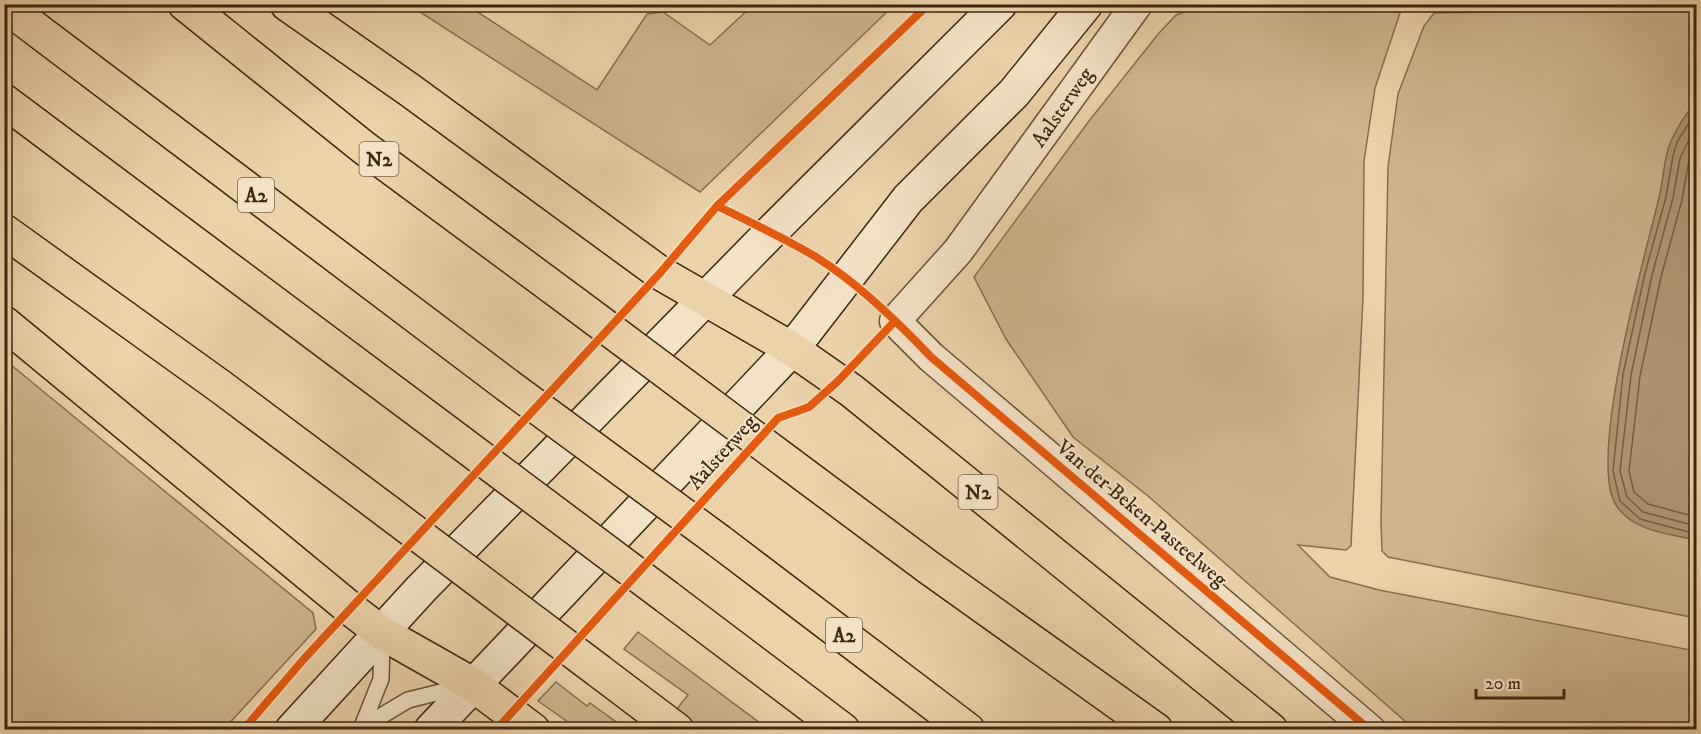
<svg xmlns="http://www.w3.org/2000/svg" width="1701" height="734" viewBox="0 0 1701 734" font-family="'IM FELL DW Pica',serif">
	<style>
		.green { fill: #cdb68f; stroke: #856e50; stroke-width: 1.5 }
		.water { fill: #b09876; stroke: #826a4e; stroke-width: 1.5 }
		.lines { fill: none; stroke-linecap: round; stroke-linejoin: round }
		.shore { stroke: #765f44; stroke-width: 1.5 }
		.lane-casing { stroke: #685138; stroke-width: 18 }
		.street-casing { stroke: #685138; stroke-width: 33 }
		.secondary-casing { stroke: #3d2612; stroke-width: 36 }
		.highway-casing { stroke: #3d2612; stroke-width: 36 }
		.lane { stroke: #f2e2c7; stroke-width: 15 }
		.street { stroke: #f2e2c7; stroke-width: 30 }
		.secondary { stroke: #f2e2c7; stroke-width: 33 }
		.highway { stroke: #ebd3a9; stroke-width: 33 }
		.highway-bridge-casing { stroke: #3d2612; stroke-width: 36; stroke-linecap: butt }
		.highway-bridge { stroke: #ebd3a9; stroke-width: 33 }
		.cycleway-casing { stroke: #f2e2c7; stroke-width: 11 }
		.cycleway { stroke: #e8590c; stroke-width: 8 }
		.labels { text-anchor: middle; stroke-width: 4.5; stroke-linejoin: round; paint-order: stroke }
		.shield { fill: #f2e2c7; stroke: #735e48; stroke-width: 1.5 }
		.shield-label { font-size: 20px; font-weight: bold; fill: #3d2612 }
		.street-label { font-size: 21px; fill: #3d2612; stroke: #f2e2c7 }
	</style>
	<rect width="100%" height="100%" fill="#ebd3a9"/>
	<filter id="stains"><feTurbulence type="fractalNoise" baseFrequency=".00333" numOctaves="4"/><feColorMatrix values="0 0 0 0 .2 0 0 0 0 .09 0 0 0 0 .02 0 0 0 .5 -.17"/></filter>
	<radialGradient id="worn" r=".72"><stop offset=".6" stop-color="#630" stop-opacity="0"/><stop offset="1" stop-color="#630" stop-opacity=".3"/></radialGradient>
	<path class="green" d="M409,5H467L597,90L647,14L663,12L710,45L753,5H894L700,192Z
		M1196,8L1401,10L1375,88L1364,161L1363,297L1351,546L1346,550L1298,545L1330,577L1379,590L1696,651V729H1414L1148,496L1073,437L1006,339L974,277L1089,121L1159,33L1176,15Z
		M1696,8V103L1667,154L1610,490C1622,524 1664,533 1696,540V618L1388,557L1382,551L1381,522L1388,167L1398,94L1424,26L1434,13Z
		M5,360L313,613L316,629L224,729H5Z
		M638,632L768,729H701L676,710L688,695L624,649Z
		M556,682L587,706L590,703L626,729H578L538,701Z"/>
	<path class="water" d="M1696,103V540C1669,534 1632,531 1616,505C1587,459 1645,255 1659,198C1664,179 1663,159 1671,141C1677,128 1687,112 1696,103Z"/>
	<g class="lines">
		<path class="shore" d="M1696,112L1677,142L1673,156L1666,197L1645,273L1623,374L1613,471L1620,501L1640,519L1696,534
			M1696,126L1680,158L1673,198L1652,275L1631,375L1620,471L1627,497L1643,512L1696,526
			M1696,143L1689,160L1682,200L1661,277L1640,376L1629,471L1634,492L1648,504L1696,517"/>
		<defs>
			<path id="lane" d="M363,724L381,679L382,638
				M358,730L408,700L465,686"/>
			<path id="street" d="M1137,4L958,251L895,321L931,357L1370,730"/>
			<path id="secondary" d="M292,730L421,589L770,233L1000,4
				M431,730L792,349L908,199L1014,93L1086,4"/>
			<path id="highway" d="M185,4L363,147L578,306
				M287,4L411,91L660,273L792,349L852,391L1271,730
				M4,5L507,385
				M4,101L456,439
				M4,231L221,387L388,512
				M4,323L352,610L382,633L472,684L533,730
				M791,465L928,567L1156,730
				M719,541L968,730
				M667,597L843,730
				M599,671L677,730"/>
		</defs>
		<use href="#lane" class="lane-casing"/>
		<use href="#street" class="street-casing"/>
		<use href="#secondary" class="secondary-casing"/>
		<use href="#highway" class="highway-casing"/>
		<use href="#lane" class="lane"/>
		<use href="#street" class="street"/>
		<use href="#secondary" class="secondary"/>
		<use href="#highway" class="highway"/>
		<defs>
			<path id="highway-bridge" d="M578,306L791,465
				M507,385L719,541
				M456,439L667,597
				M388,512L599,671"/>
		</defs>
		<use href="#highway-bridge" class="highway-bridge-casing"/>
		<use href="#highway-bridge" class="highway-bridge"/>
		<defs>
			<path id="cycleway" d="M717,206C750,222 784,238 816,257C858,283 897,321 931,357L1370,730
				M243,730L303,660L660,273L717,206L929,4
				M496,730L778,418L809,407L838,381L895,321"/>
		</defs>
		<use href="#cycleway" class="cycleway-casing"/>
		<use href="#cycleway" class="cycleway"/>
	</g>
	<g class="labels">
		<g class="shield">
			<rect x="359.5" y="142" width="39" height="34" rx="4.5"/>
			<rect x="238" y="178" width="36" height="34" rx="4.5"/>
			<rect x="958.5" y="475" width="39" height="34" rx="4.5"/>
			<rect x="826" y="618" width="36" height="34" rx="4.5"/>
		</g>
		<g class="shield-label">
			<text x="379" y="166">N2</text>
			<text x="256" y="202">A2</text>
			<text x="978" y="499">N2</text>
			<text x="844" y="642">A2</text>
		</g>
		<g class="street-label">
			<text transform="translate(1062 107) rotate(-55)" y="7">Aalsterweg</text>
			<text transform="translate(722 452) rotate(-48)" y="7">Aalsterweg</text>
			<text transform="translate(1142 513) rotate(40)" y="7">Van der Beken Pasteelweg</text>
		</g>
	</g>
	<rect width="1701" height="734" fill="none" stroke="#ebd3a9" stroke-width="24"/>
	<rect x="6" y="6" width="1689" height="722" fill="none" stroke="#3d2612" stroke-width="3"/>
	<rect x="12" y="12" width="1677" height="710" fill="none" stroke="#3d2612" stroke-width="1.5"/>
	<path d="M1476 689v9h88v-9" fill="none" stroke="#3d2612" stroke-width="3"/>
	<text x="1485" y="689" font-size="18" fill="#3d2612" stroke="#f2e2c7" stroke-width="4.5" paint-order="stroke">20 m</text>
	<rect width="100%" height="100%" filter="url(#stains)"/>
	<rect width="100%" height="100%" fill="url(#worn)"/>
</svg>
